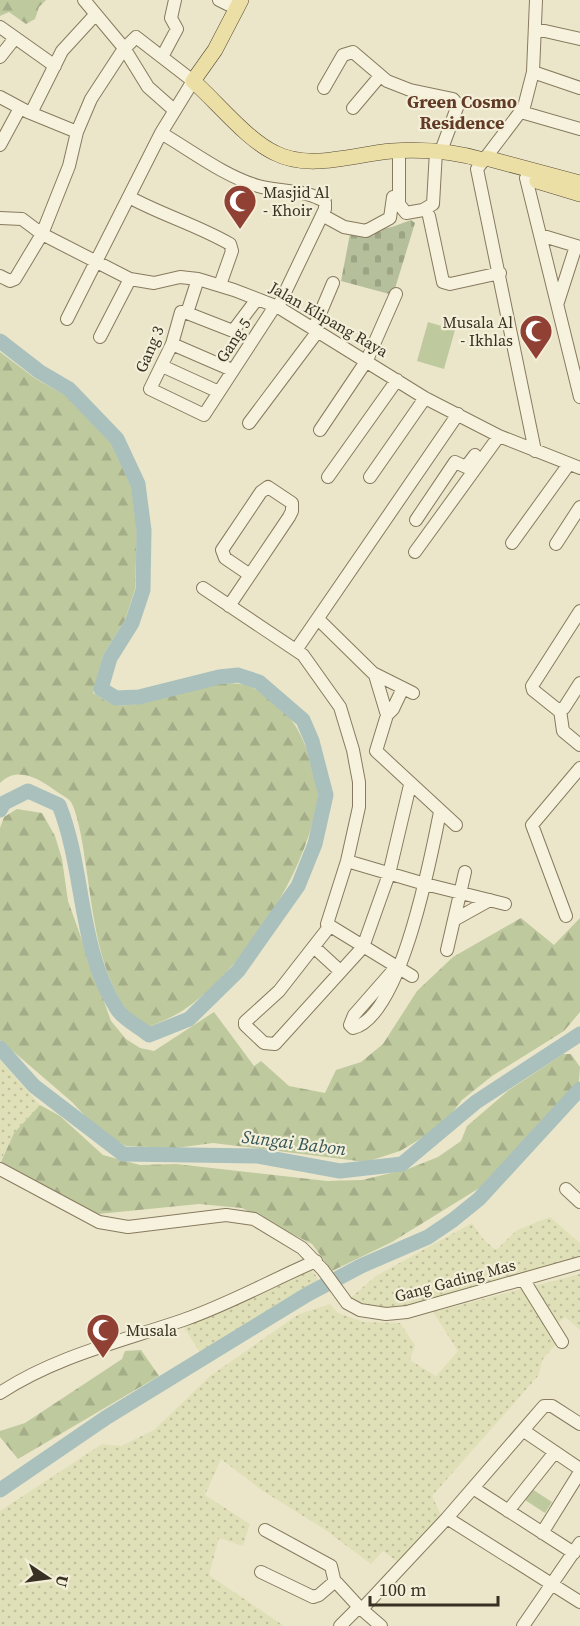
<svg xmlns="http://www.w3.org/2000/svg" width="580" height="1626" viewBox="0 0 580 1626" font-family="'Source Serif 4',serif">
	<style>
		.farmland { fill: url(#farmland-dots) }
		.forest { fill: url(#forest-firs) }
		.cemetery { fill: url(#cemetery-stones) }
		.pitch { fill: #bec99e }
		.lines { fill: none; stroke-linecap: round; stroke-linejoin: round }
		.river { stroke: #aac0bd; stroke-width: 15 }
		.minor-casing { stroke: #877a5f; stroke-width: 14 }
		.major-casing { stroke: #554833; stroke-width: 16 }
		.minor { stroke: #f7f2dd; stroke-width: 12 }
		.major { stroke: #ebdfa6; stroke-width: 15 }
		.labels { text-anchor: middle; stroke-width: 4.5; stroke-linejoin: round; paint-order: stroke }
		.poi-label { font-size: 16px; fill: #383022; stroke: #f3efd9; text-anchor: start }
		.street-label { font-size: 16px; fill: #383022; stroke: #f3efd9 }
		.neighbourhood-label { font-size: 18px; font-weight: bold; fill: #623a25; stroke: #f3efd9 }
		.water-label { font-size: 18px; font-style: italic; fill: #325457; stroke: #f3efd9 }
	</style>
	<defs>
		<pattern id="farmland-dots" width="8" height="8" patternUnits="userSpaceOnUse" patternTransform="scale(1.5)"><rect width="8" height="8" fill="#e0e0b8"/><path d="M2 2h.1M6 6h.1" fill="none" stroke="#c1c09e" stroke-width="1.8" stroke-linecap="round"/></pattern>
		<pattern id="forest-firs" width="22" height="20" patternUnits="userSpaceOnUse" patternTransform="scale(1.5)"><rect width="22" height="20" fill="#bec99e"/><path d="M5 1l3.5 6h-7zM16 11l3.5 6h-7z" fill="#a4ad88"/></pattern>
		<pattern id="cemetery-stones" width="16" height="16" patternUnits="userSpaceOnUse" patternTransform="scale(1.5)"><rect width="16" height="16" fill="#b6bf9c"/><path d="M2 7V4a2 2 0 0 1 4 0v3zM10 15v-3a2 2 0 0 1 4 0v3z" fill="#9da486"/></pattern>
	</defs>
	<rect width="100%" height="100%" fill="#ebe6ca"/>
	<path class="farmland" d="M0,1060L40,1105L14,1133L0,1162Z
		M550,1217L580,1243V1257L503,1278L428,1303L399,1308L372,1310L348,1300L376,1276L472,1223L483,1239L496,1250L517,1230Z
		M310,1269L318,1278L317,1283L200,1353L184,1327L244,1299L291,1281Z
		M580,1274V1330L565,1317L555,1326L560,1339L543,1359L538,1376L432,1496L440,1513L437,1523L399,1563L383,1551L371,1564L324,1529L263,1491L221,1459L205,1495L250,1524L243,1546L219,1538L209,1575L284,1626H0V1511L102,1444L121,1446L154,1430L210,1376L299,1314L330,1304L338,1313L364,1322L400,1323L415,1345L410,1360L436,1376L458,1351L433,1312Z"/>
	<path class="forest" d="M0,0H46L39,7L35,19L26,24L9,12L0,16Z
		M0,352L36,379L65,395L111,443L131,486L137,530L135,589L125,620L103,655L93,693C100,697 109,704 117,705C159,709 218,669 255,689C283,703 302,729 309,758C312,770 317,782 318,794C319,801 315,809 314,816C299,882 246,962 192,1004C177,1016 161,1022 143,1029C98,986 94,917 85,860C83,845 78,814 71,802C68,798 60,794 56,791C40,779 17,765 0,783Z
		M17,809L42,813L55,836L62,859L68,901L111,1021L126,1039L140,1048L154,1051L214,1012L254,1066L261,1061L289,1086L325,1093L336,1070L361,1062L383,1044L417,991L453,957L521,918L554,945L580,918V1012L564,1031L492,1076L462,1100L442,1126L400,1151L366,1162L213,1143L176,1148L126,1146L98,1130L72,1102L0,1040V828L4,817Z
		M563,1054H571L580,1067L579,1081L567,1097L540,1122L481,1187L392,1242L332,1271L312,1244L242,1208L199,1204L98,1214L0,1164L14,1133L40,1105L60,1116L103,1155L140,1165L176,1164L327,1181L362,1180L408,1169L438,1157L461,1141L467,1126L509,1090Z
		M141,1350L159,1376L18,1459L0,1437V1431L25,1423L122,1359L125,1351Z"/>
	<path class="cemetery" d="M411,220L415,223L393,295L341,281L350,234L392,227Z"/>
	<path class="pitch" d="M428,322L455,330L444,369L417,361Z
		M532,1489L552,1502L545,1513L525,1500Z"/>
	<g class="lines">
		<path class="river" d="M0,341L40,372L69,389L117,439L138,484L144,530L143,590L132,623L110,658L101,689L116,698L139,697L219,677L238,675L259,682L303,720L312,741L326,795L315,844L298,886L238,971L189,1019L149,1035C140,1027 123,1019 117,1009C78,948 85,870 59,805L28,791L4,803L0,810
			M0,1048L34,1086L123,1154L258,1156L340,1171L402,1164L476,1102L580,1034
			M0,1490L107,1417L308,1294L361,1266L428,1237L453,1220L479,1199L580,1089"/>
		<defs>
			<path id="minor" d="M84,0L124,48L148,87L174,110
				M219,0L237,9
				M0,27L55,66
				M536,29L580,39
				M0,57L15,38
				M162,57L177,29L171,18L175,0
				M533,72L580,88
				M324,88L343,55L353,52L387,81L410,90L453,99L458,105L441,151
				M0,97L28,112L77,132
				M353,108L380,76
				M521,112L580,129
				M31,113L62,51L95,15
				M161,133C192,151 224,176 258,186C279,192 307,189 325,202V209L278,307
				M0,145L20,108
				M399,151V204L406,213L423,210L433,204L436,151
				M526,178L580,397
				M129,197C162,215 197,225 230,244L232,251L220,285
				M322,215L344,227L366,231L390,218L393,197
				M429,216L443,282L450,284L500,273
				M0,218L22,219L42,234L130,279L154,283L180,277L198,279L234,290L278,307L425,398L499,436L580,468
				M540,235L580,247
				M0,276L10,281L15,279L42,234L69,166L77,132L91,99L123,50L136,37L193,81L161,133L67,319
				M198,279L187,313L181,312L172,344L150,389L204,415L275,306
				M558,302L576,246
				M187,313L233,331L257,299
				M314,328L333,283
				M100,337L130,279
				M172,344L232,370
				M162,366L219,392
				M249,423L318,331
				M320,430L367,360L396,294
				M535,451L477,169L524,107L533,72L536,0
				M328,477L397,380
				M370,477L425,398
				M416,520L455,462L466,467L475,455
				M512,543L569,464
				M556,544L580,507
				M415,552L499,436
				M203,588L303,655L340,707L353,750L359,782V807L347,861L327,924L412,976
				M229,606L289,517L292,511V503L268,487L261,492L222,550L225,558L250,575
				M580,611L532,686L533,690L558,710L564,708L580,683
				M318,619L375,675L387,715L376,751L456,825
				M296,650L458,414
				M373,673L413,693
				M560,710L563,731L580,745
				M387,715L393,709L403,688
				M347,861L425,884L505,904
				M566,916L532,825L580,768
				M454,920L490,900
				M329,927L279,991L245,1022V1025L264,1043L275,1044L363,947L389,874L410,785
				M315,948L340,971
				M447,950L465,872
				M397,966L354,1015L350,1025L353,1028C401,1017 431,857 440,812
				M0,1169L99,1222L128,1227L226,1215L254,1219L302,1248L323,1270L347,1303L360,1310L386,1314L407,1312L580,1263
				M566,1189L580,1202
				M523,1279L562,1342
				M0,1393C56,1356 123,1341 186,1319C231,1303 272,1280 316,1261
				M580,1424L552,1406H544L447,1518L580,1602
				M524,1431L580,1469
				M473,1488L574,1553
				M508,1511L555,1452
				M265,1530L331,1566L335,1583
				M542,1533L580,1472
				M261,1572L313,1597L319,1595L333,1583H337L359,1607L340,1626
				M359,1607L381,1626
				M362,1609L447,1518
				M523,1626L580,1543"/>
			<path id="major" d="M241,0L215,50L193,81C217,102 247,140 275,153C310,171 355,154 392,151C423,149 453,151 483,160L486,158L580,183
				M537,181L580,194"/>
		</defs>
		<use href="#minor" class="minor-casing"/>
		<use href="#major" class="major-casing"/>
		<use href="#minor" class="minor"/>
		<use href="#major" class="major"/>
	</g>
	<defs>
		<symbol id="mosque-pin" viewBox="-11 -11 22 30"><path d="M0 17L-7.5 6A9.5 9.5 0 1 1 7.5 6Z" fill="#914134" stroke="#f3efd9"/><path d="M3.5-4.9A6 6 0 1 0 3.5 4.9A5 5 0 1 1 3.5-4.9Z" fill="#fff"/></symbol>
	</defs>
	<g fill-rule="evenodd">
		<use href="#mosque-pin" x="221" y="182" width="38" height="52"/>
		<use href="#mosque-pin" x="517" y="312" width="38" height="52"/>
		<use href="#mosque-pin" x="84" y="1311" width="38" height="52"/>
	</g>
	<g class="labels">
		<g class="poi-label">
			<text x="263" y="198">Masjid Al<tspan x="263" dy="18">- Khoir</tspan></text>
			<text x="513" y="328" text-anchor="end">Musala Al<tspan x="513" dy="18">- Ikhlas</tspan></text>
			<text x="126" y="1336">Musala</text>
		</g>
		<g class="street-label">
			<text transform="translate(329 319) rotate(30)" y="6">Jalan Klipang Raya</text>
			<text transform="translate(233 340) rotate(-57)" y="6">Gang 5</text>
			<text transform="translate(149 349) rotate(-67)" y="6">Gang 3</text>
			<text transform="translate(455 1280) rotate(-15)" y="6">Gang Gading Mas</text>
		</g>
		<g class="neighbourhood-label">
			<text x="462" y="108">Green Cosmo<tspan x="462" dy="21">Residence</tspan></text>
		</g>
		<g class="water-label">
			<text transform="translate(294 1143) rotate(7)" y="6">Sungai Babon</text>
		</g>
	</g>
	<g transform="translate(48 1578) rotate(103)" stroke="#f3efd9" stroke-width="4.5" paint-order="stroke">
	<path d="M0-4.5L10 22L0 15L-10 22Z" fill="#383022"/>
	<text y="-9" font-size="16" font-weight="bold" text-anchor="middle" fill="#383022">U</text>
	</g>
	<path d="M370 1596v9h128v-9" fill="none" stroke="#383022" stroke-width="3"/>
	<text x="379" y="1596" font-size="18" fill="#383022" stroke="#f3efd9" stroke-width="4.5" paint-order="stroke">100 m</text>
</svg>
